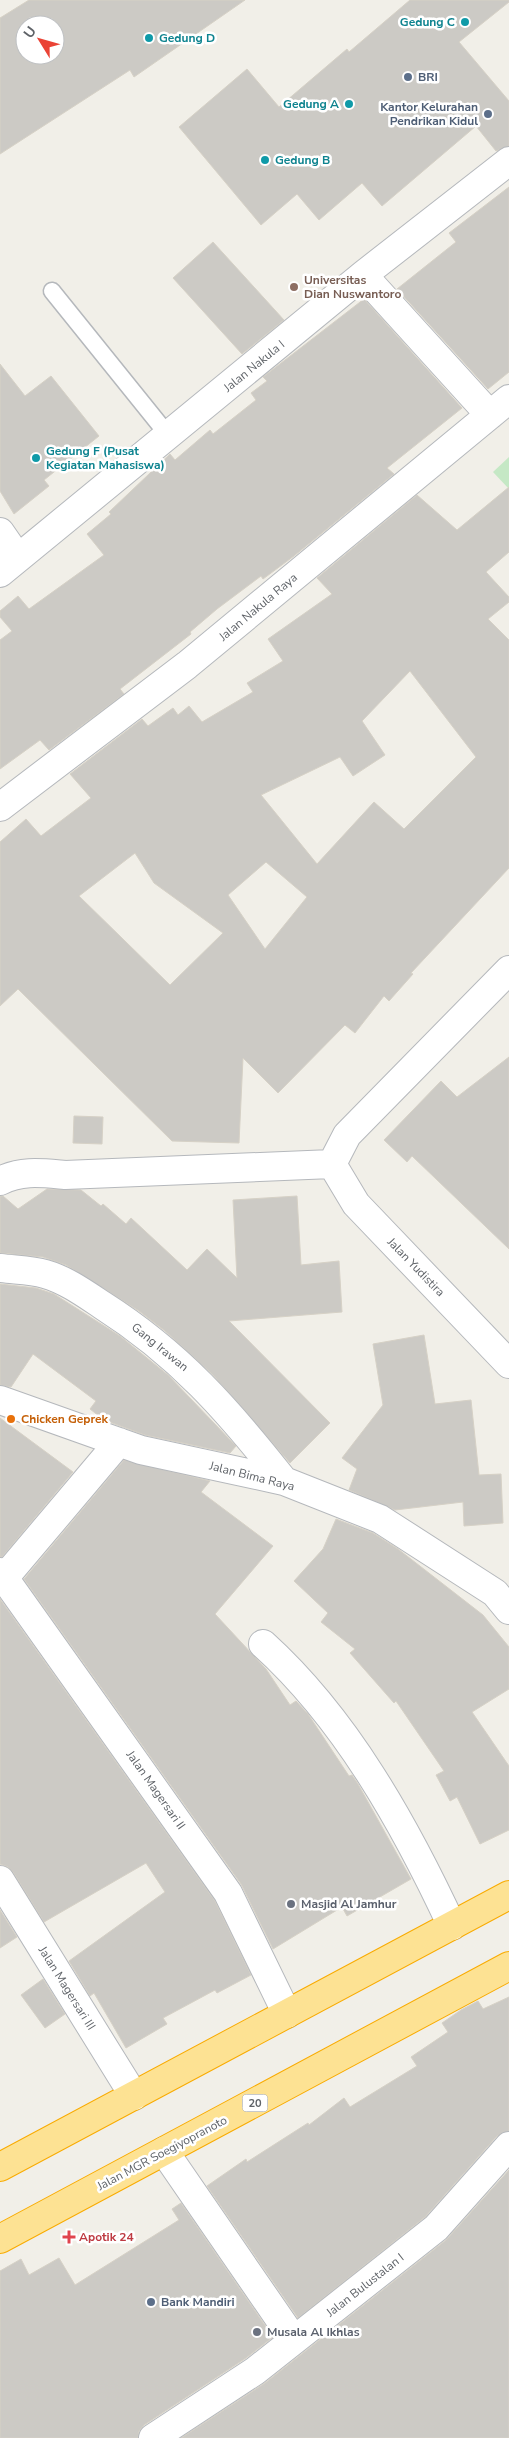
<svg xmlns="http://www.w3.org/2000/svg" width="509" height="2438" viewBox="0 0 509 2438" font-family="'Nunito Sans',sans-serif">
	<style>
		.green { fill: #c5e8c5 }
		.building { fill: #cccac5; stroke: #d6d1c6; fill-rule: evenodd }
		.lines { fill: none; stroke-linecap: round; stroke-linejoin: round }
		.lane-casing { stroke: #b5b8bc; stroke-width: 19 }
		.street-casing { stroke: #b5b8bc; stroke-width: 30 }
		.highway-casing { stroke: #f9ab00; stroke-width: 30 }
		.lane { stroke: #fff; stroke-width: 16 }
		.street { stroke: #fff; stroke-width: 28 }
		.highway { stroke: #fde293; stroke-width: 28 }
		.culture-dot { fill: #0f9aa8; stroke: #fff; stroke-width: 2 }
		.service-dot { fill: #5c6f8a; stroke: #fff; stroke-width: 2 }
		.education-dot { fill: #8d6e63; stroke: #fff; stroke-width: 2 }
		.food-dot { fill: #e8710a; stroke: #fff; stroke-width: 2 }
		.worship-dot { fill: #6b7280; stroke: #fff; stroke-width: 2 }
		.health-dot { fill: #e0444e; stroke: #fff; stroke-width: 2 }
		.labels { text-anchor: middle; stroke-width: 5; stroke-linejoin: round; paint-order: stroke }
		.shield { fill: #fff; stroke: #8f9295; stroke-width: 1 }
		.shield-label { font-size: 11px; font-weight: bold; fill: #5f6368 }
		.culture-label { font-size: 12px; font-weight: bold; fill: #0d838f; stroke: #fff; text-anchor: start }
		.service-label { font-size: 12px; font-weight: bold; fill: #4e5e75; stroke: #fff; text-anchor: start }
		.education-label { font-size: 12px; font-weight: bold; fill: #785e54; stroke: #fff; text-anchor: start }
		.street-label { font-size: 12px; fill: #5f6368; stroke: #fff }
		.food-label { font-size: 12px; font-weight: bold; fill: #c56008; stroke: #fff; text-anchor: start }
		.worship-label { font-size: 12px; font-weight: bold; fill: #5b616d; stroke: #fff; text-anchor: start }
		.health-label { font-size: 12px; font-weight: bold; fill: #be3a42; stroke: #fff; text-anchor: start }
	</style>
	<rect width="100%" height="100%" fill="#f1efe8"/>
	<path class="green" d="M509,457V489L493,472Z"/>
	<path class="building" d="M29,0H245L134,77L130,70L0,154V18ZM25,25H55V55H25Z
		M410,0H509V2L459,42L509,101V146L496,151L476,126L382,206L362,183L319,220L297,194L261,225L179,127L247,69L279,107L347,49L349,52Z
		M509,187V372L488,389L397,289L456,242L449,233Z
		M213,242L284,320L242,354L173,278Z
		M364,299L462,408L387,468L394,474L294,556L263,579L261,576L217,609L190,632L191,634L120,689L124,694L49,750L40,740L0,769V640L12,631L0,617V611L18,596L29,609L104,555L87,534L111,514L109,512L170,454L175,460L210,430L213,434L256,400L251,393L267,381L263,377Z
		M0,364L25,396L51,376L99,436L44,480L49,486L14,514L0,491Z
		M509,487V552L486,572L509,597V602L488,619L509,640V868L411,973L413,974L389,1001L384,996L355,1033L345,1025L278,1093L243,1058L239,1143L172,1141L18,989L0,1006V842L26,819L41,836L91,798L70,774L142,719L148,726L173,708L178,715L189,706L202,722L253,692L247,683L283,661L268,639L332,594L317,578L417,495L457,530ZM410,671L476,757L404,829L374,802L317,864L261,795L340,757L353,776L385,755L362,721ZM135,853L154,883L223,933L170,985L79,896ZM266,862L307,897L265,949L228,895Z
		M509,1057V1249L412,1156L407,1162L384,1140L441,1081L457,1097Z
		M74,1116L103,1117L102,1144L73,1143Z
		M47,1189L81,1190L101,1206L103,1204L126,1224L131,1218L187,1270L207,1249L237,1278L233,1200L297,1196L301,1265L339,1261L342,1312L229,1321L330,1423L290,1463L212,1374L165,1331L139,1311L66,1265L43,1257L0,1253V1196H3L18,1209Z
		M0,1284L36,1288L54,1294L120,1336L168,1375L236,1446L230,1453L145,1435L104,1420L90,1409L96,1401L33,1354L11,1387L0,1385Z
		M424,1335L435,1404L471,1400L479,1475L501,1474L503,1523L464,1526L463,1502L395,1510L349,1490L357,1469L342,1458L383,1405L373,1344Z
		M0,1418L73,1472L2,1557H0Z
		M124,1460L210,1481L201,1492L273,1546L215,1614L266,1669L290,1705L296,1701L308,1714L349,1776L352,1775L358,1784L411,1879L347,1916L342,1907L273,1949L241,1884L24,1579Z
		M336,1519L373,1533L398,1549L483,1615L509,1647V1689L472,1712L509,1766V1830L480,1844L457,1797L450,1801L436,1775L444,1771L396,1701L394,1703L350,1653L355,1649L321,1622L328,1613L294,1581L323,1549Z
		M0,1599L215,1901L251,1975L217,1993L215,1990L163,2018L167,2024L126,2048L94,1993L90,1996L69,1961L165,1892L146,1863L44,1922L13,1872L8,1867L0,1864Z
		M0,1910L17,1937L0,1948Z
		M43,1979L65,2014L45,2028L21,1995Z
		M509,1997V2131L497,2136L425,2217L298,2318L207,2186L246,2159L247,2162L308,2123L309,2125L344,2098L350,2107L417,2066L411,2057L448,2032L442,2023L461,2010L478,2001L483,2009Z
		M509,2170V2438H181L265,2383L446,2240Z
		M181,2203L273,2337L246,2358L144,2425L139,2431L138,2438H0V2271L21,2259L29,2275L59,2258L75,2285L179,2220L172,2209Z"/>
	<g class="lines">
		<defs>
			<path id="lane" d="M52,291L168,435"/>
			<path id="street" d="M363,275L490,415
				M0,532L18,558
				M0,573L363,275L509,161
				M0,807L187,665L509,399
				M332,1164L356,1204L509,1364
				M332,1164L347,1135L509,970
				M0,1181C21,1170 42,1173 65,1175L332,1164
				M0,1268C15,1270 31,1270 45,1274C66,1280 84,1293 102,1305C179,1354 228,1410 284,1481
				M0,1400L141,1450L284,1481L380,1519L495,1593L509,1610
				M0,1572L228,1893L287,2014
				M5,1577L119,1442
				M263,1644C346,1719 405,1825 452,1926
				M0,1880L134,2096
				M164,2151L294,2340
				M153,2438L255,2371L436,2228L509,2146"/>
			<path id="highway" d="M0,2167L509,1895
				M0,2239L509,1966"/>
		</defs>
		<use href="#lane" class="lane-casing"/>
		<use href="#street" class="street-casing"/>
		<use href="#highway" class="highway-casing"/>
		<use href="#lane" class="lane"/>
		<use href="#street" class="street"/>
		<use href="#highway" class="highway"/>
	</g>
	<g class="culture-dot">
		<circle cx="465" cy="22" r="5"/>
		<circle cx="149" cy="38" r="5"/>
		<circle cx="349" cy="104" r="5"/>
		<circle cx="265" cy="160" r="5"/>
		<circle cx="36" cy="458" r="5"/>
	</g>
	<g class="service-dot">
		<circle cx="408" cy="77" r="5"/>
		<circle cx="488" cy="114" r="5"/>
		<circle cx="151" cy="2302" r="5"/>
	</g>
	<circle class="education-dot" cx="294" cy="287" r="5"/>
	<circle class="food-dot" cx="11" cy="1419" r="5"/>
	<g class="worship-dot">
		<circle cx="291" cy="1904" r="5"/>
		<circle cx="257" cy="2332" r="5"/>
	</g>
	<path class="health-dot" d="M66.5 2229.5h5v5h5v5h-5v5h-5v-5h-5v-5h5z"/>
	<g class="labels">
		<rect class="shield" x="242.5" y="2094.5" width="25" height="17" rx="4"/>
		<g class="shield-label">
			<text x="255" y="2107">20</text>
		</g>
		<g class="culture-label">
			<text x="455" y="26" text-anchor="end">Gedung C</text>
			<text x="159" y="42">Gedung D</text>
			<text x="339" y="108" text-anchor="end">Gedung A</text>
			<text x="275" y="164">Gedung B</text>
			<text x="46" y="455">Gedung F (Pusat<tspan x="46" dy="14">Kegiatan Mahasiswa)</tspan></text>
		</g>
		<g class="service-label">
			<text x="418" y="81">BRI</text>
			<text x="478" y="111" text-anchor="end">Kantor Kelurahan<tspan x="478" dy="14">Pendrikan Kidul</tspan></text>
			<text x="161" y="2306">Bank Mandiri</text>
		</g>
		<g class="education-label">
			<text x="304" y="284">Universitas<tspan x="304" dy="14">Dian Nuswantoro</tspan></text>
		</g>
		<g class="street-label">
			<text transform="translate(254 366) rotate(-39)" y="4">Jalan Nakula I</text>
			<text transform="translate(258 607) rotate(-40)" y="4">Jalan Nakula Raya</text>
			<text transform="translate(416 1267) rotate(46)" y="4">Jalan Yudistira</text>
			<text transform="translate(160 1347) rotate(39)" y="4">Gang Irawan</text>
			<text transform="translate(252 1476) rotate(14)" y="4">Jalan Bima Raya</text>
			<text transform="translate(156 1790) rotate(55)" y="4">Jalan Magersari II</text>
			<text transform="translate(67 1988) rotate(58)" y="4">Jalan Magersari III</text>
			<text transform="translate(162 2153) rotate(-28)" y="4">Jalan MGR Soegiyopranoto</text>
			<text transform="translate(365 2285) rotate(-38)" y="4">Jalan Bulustalan I</text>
		</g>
		<g class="food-label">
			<text x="21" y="1423">Chicken Geprek</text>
		</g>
		<g class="worship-label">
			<text x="301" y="1908">Masjid Al Jamhur</text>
			<text x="267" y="2336">Musala Al Ikhlas</text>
		</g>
		<g class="health-label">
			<text x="79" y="2241">Apotik 24</text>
		</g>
	</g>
	<g transform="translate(40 40) rotate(307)"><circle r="24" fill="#ffffff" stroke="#bfc1c3"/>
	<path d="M0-4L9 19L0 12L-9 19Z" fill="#ea4335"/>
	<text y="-8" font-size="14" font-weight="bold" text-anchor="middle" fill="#5f6368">U</text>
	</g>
</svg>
